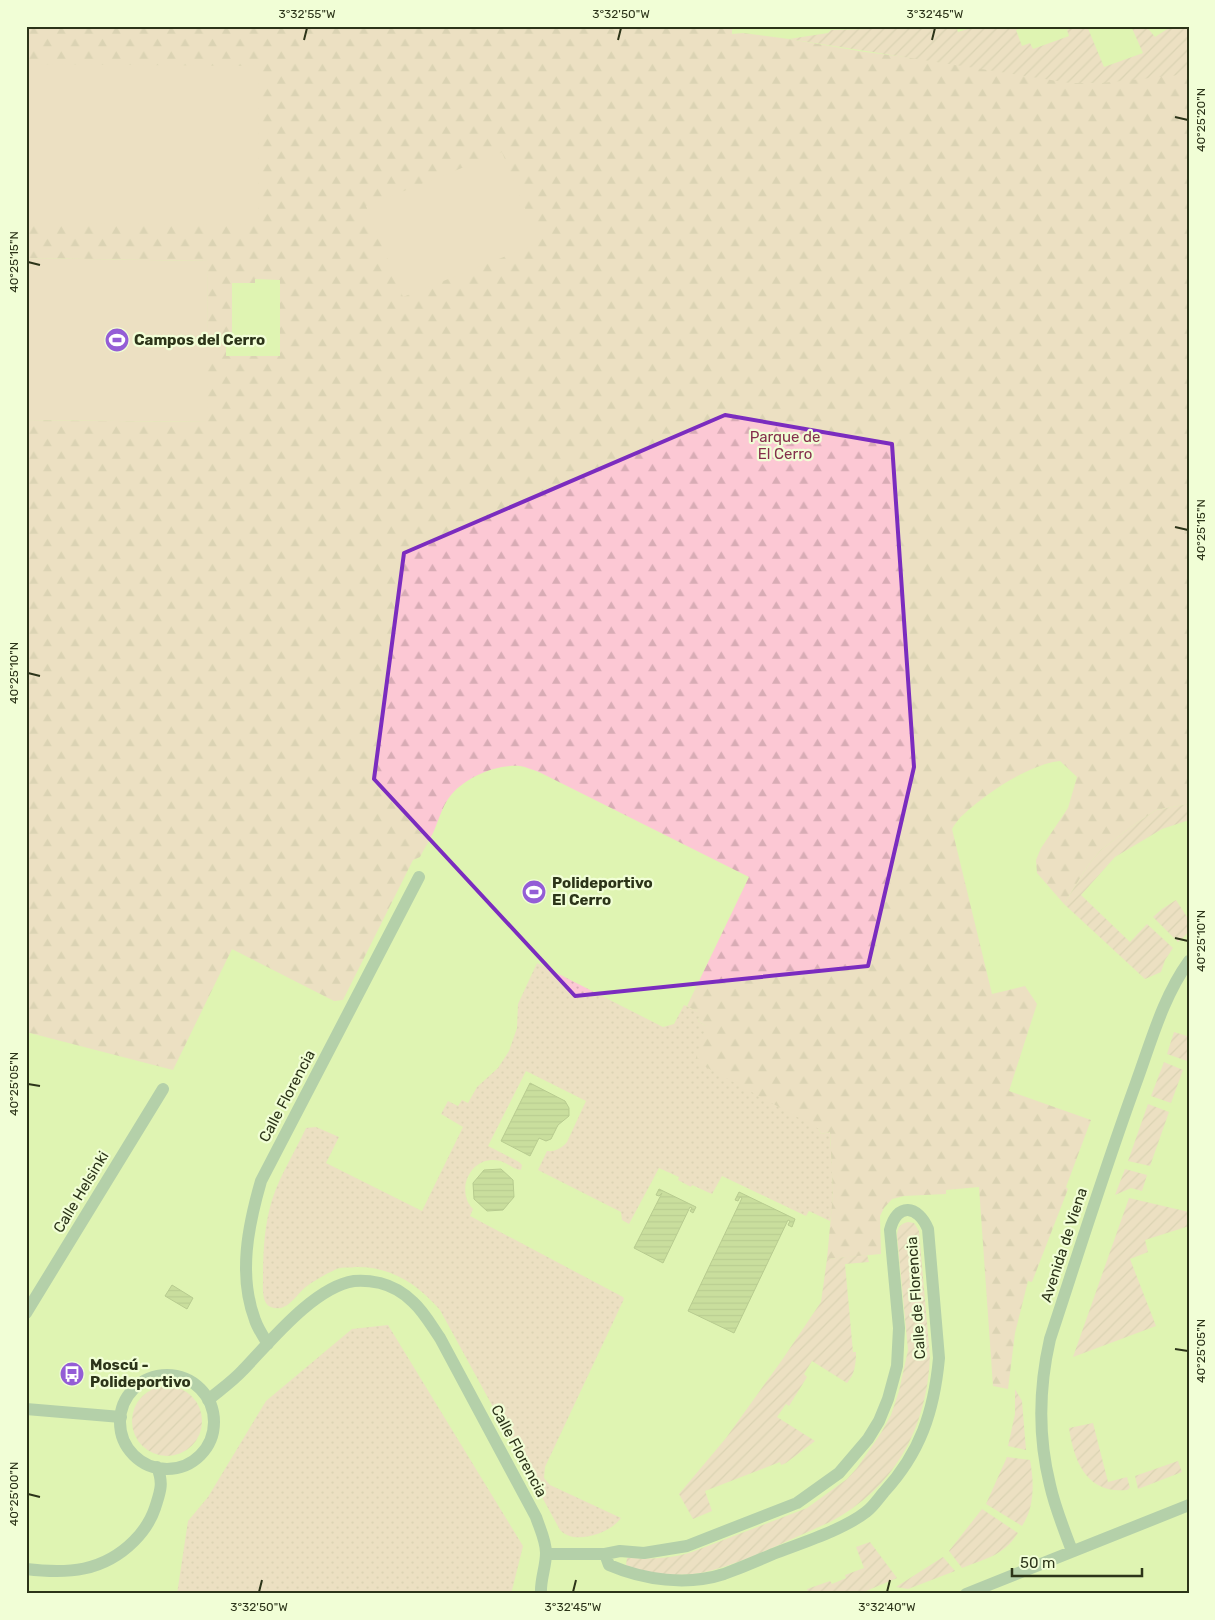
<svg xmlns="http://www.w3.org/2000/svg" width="1215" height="1620" viewBox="0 0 1215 1620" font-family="Rubik,sans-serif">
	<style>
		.grass { fill: url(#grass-dots) }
		.forest { fill: url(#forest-firs); fill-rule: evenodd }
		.garden { fill: url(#garden-furrows) }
		.pitch { fill: #fcc8d4 }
		.water { fill: url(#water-rules); stroke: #889964 }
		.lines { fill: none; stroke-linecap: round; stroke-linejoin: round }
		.street { stroke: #81a49e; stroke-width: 12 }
		.marked { fill: none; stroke: #7b2cbf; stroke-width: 4; stroke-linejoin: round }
		.ticks { fill: none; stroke: #2c3419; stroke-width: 2 }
		.labels { text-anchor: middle; stroke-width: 4.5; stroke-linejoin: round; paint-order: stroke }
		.poi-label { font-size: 15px; font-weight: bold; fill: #2c3419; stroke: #f1fed6; text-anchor: start }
		.park-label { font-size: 15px; fill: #842f4c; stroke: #f1fed6 }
		.street-label { font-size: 15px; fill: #2c3419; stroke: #f1fed6 }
		.neatline { fill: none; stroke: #2c3419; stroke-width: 2 }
		.ticks-label { font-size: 12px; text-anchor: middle; fill: #2c3419 }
	</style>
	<defs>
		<pattern id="grass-dots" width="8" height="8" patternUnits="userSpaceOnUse" patternTransform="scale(1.25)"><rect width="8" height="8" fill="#fcc8d4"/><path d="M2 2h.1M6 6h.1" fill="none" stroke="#d8acb5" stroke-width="1.8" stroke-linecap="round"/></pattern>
		<pattern id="forest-firs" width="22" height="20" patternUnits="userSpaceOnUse" patternTransform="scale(1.25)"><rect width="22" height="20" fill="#fcc8d4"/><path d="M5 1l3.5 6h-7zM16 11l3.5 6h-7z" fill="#d8acb5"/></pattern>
		<pattern id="garden-furrows" width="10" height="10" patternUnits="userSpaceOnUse" patternTransform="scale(1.25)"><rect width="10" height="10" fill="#fcc8d4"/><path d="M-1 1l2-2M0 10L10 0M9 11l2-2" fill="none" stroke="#d8acb5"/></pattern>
		<pattern id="water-rules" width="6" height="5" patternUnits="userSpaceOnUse" patternTransform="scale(1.25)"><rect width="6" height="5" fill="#b0c484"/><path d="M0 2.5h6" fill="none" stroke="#8fa06b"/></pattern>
	</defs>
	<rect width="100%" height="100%" fill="#dff4b2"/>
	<path class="grass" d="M537,963L663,1027L674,1024L684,1005L701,1013L698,1021L706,1026L819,1129L821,1134L830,1132C831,1161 836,1192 830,1221L809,1211L806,1216L722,1176L712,1194L692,1185L691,1187L678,1180L679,1177L659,1168L629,1224L622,1220L621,1212L538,1170L547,1151C555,1152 562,1148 567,1142L586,1101L526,1071L488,1146L519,1162L522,1165L521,1170C510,1169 506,1159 491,1160C467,1162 457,1193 473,1209L470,1216L623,1297L624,1299L545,1467L544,1478L550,1485L621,1518C611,1533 574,1546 560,1530L440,1310C417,1284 391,1266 355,1267C351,1268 345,1267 340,1268C332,1270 314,1281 307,1286C297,1293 289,1311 274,1308C261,1306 263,1289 263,1279C263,1253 264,1226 272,1200C280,1175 295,1152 306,1128L316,1127L339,1137L326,1163L422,1211L463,1127L441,1114L448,1101L458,1106L462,1100L468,1103L477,1087L498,1068L509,1051L517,1028L518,1004Z
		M388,1325L523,1546L511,1594H177L188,1521L208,1497L266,1401L352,1329Z"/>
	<path class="forest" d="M26,26H732V34L743,33L789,39L865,52L931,60L1189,74V804L1156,810L1131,827L1101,850L1089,864L1064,904L1037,873L1036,860L1041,848L1068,808L1077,777L1060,761C1030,764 986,793 964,814C959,818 955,824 952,829L992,994L1025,986L1037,1004L1009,1091L1091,1120L1066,1187L1068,1189L1032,1282L1028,1281L1015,1333L1008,1389L993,1386L979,1187L946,1190V1194L904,1196L892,1199L884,1208L880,1216L881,1254L827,1259L833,1193L830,1132L821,1134L819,1129L695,1061L706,1026L698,1021L700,1013L687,1006L749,877L539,772C533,770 526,767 520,766C497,764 466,777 451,795C441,807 438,824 431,837C428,844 423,850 420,857L413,860L343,1000L334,1001L232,949L173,1070L26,1032V420L206,422L208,261L26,258ZM255,279L280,280V356H226V339H232V283H255Z"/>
	<path class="garden" d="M872,26H956L958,32L977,26H1025L1016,30L1022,46L1030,43L1033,49L1069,36L1067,30L1075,26H1087L1104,67L1143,53L1131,26H1146L1155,37L1172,26H1189V74L1102,83H1070L789,39L828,33L831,30L872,29Z
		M1189,804V820L1162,829L1115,857L1081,895L1130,942L1147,924L1173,948L1165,960L1161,972L1145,979L1064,904L1089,864L1101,850L1131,827L1156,810Z
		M1176,900L1189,920V932L1178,942L1153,917L1162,909Z
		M1189,1031L1187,1061L1167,1054L1174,1032L1187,1036Z
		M1164,1062L1183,1070L1171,1103L1151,1096Z
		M1148,1104L1169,1112L1150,1166L1128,1161Z
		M1125,1169L1147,1175L1142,1191L1131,1188L1115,1195Z
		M1129,1198L1189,1212V1226L1145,1240L1148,1252L1130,1259L1156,1326L1073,1357Z
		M908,1222L914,1223L919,1231L930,1357C927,1428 894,1489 830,1522C793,1538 752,1559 713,1570C686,1578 651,1576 626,1565L627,1558C650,1559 670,1559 692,1552L807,1508L847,1479L857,1468L881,1433L891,1415L899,1391L908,1350L897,1235C898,1227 900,1224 908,1222Z
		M867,1255L869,1262L845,1264L853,1352H856C856,1363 855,1374 847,1383L812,1361L804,1374L807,1377L789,1406L786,1404L777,1417L815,1441L786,1463L781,1465L780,1462L705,1491L712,1511L693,1519L679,1494L726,1438L782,1360L821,1302L827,1259Z
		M132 1421a35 35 0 1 1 70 0a35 35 0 1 1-70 0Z
		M1015,1389L1022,1401L1026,1450L1008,1446L1015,1414Z
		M1093,1423L1108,1482L1127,1477L1130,1488L1127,1490C1086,1494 1074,1461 1069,1428Z
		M1007,1457L1030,1460C1034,1481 1035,1507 1022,1526L986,1504Z
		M1178,1461L1182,1472L1138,1489L1135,1476Z
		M982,1509L1018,1533C1003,1556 987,1558 962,1568L949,1551Z
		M870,1542L897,1578L859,1594H805L808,1592L807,1589L830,1581L832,1584L846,1578L845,1575L864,1568L856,1547Z
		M943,1557L955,1571L908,1589L896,1587Z"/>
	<path class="pitch" d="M26,64L259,66L258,225L26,223Z
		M502,152L539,243L403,297L366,206Z
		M26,258L208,261L207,422L26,420Z"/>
	<path class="water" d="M530,1083L565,1101L569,1108V1116L558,1125L551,1139L546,1141L539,1138L530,1156L501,1141Z
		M501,1169L513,1180L514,1197L503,1210L487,1211L474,1199L473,1183L484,1170Z
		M659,1189L696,1207L693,1213L690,1211L692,1208L690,1207L663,1263L634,1248L662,1193L659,1196L656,1195Z
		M739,1192L795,1219L792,1227L788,1225L790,1221L788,1220L734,1333L688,1311L742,1198L740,1197L738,1201L735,1200Z
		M172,1285L193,1298L187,1309L165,1296Z"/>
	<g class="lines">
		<path class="street" d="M26,1313L163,1089
			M268,1344C263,1336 258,1329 255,1320C238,1275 248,1226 261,1181L419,877
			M120 1422a47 47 0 1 1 94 0a47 47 0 1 1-94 0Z
			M208,1400C220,1390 233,1381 243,1370C270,1342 314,1287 354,1281C363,1280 371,1281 380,1283C392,1286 404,1293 413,1302C424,1312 431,1325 440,1338L536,1517C540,1529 546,1541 546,1553C546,1567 540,1580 541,1594
			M26,1409L121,1417
			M1072,1551C1064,1529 1055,1508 1050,1485C1038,1437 1039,1387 1050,1339C1078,1254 1105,1168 1136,1083C1151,1042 1163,997 1189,961
			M546,1554H605L620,1551L644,1553L687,1546L797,1503L839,1473L868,1439L879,1421L888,1399L897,1366L899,1328L890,1230C897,1202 918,1205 928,1229L939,1358C934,1412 920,1453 884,1492C878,1499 873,1507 866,1512C843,1530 801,1543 773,1554C757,1561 740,1568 724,1574C687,1586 644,1580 609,1565L605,1554
			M26,1569C68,1574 103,1572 134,1541C143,1532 151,1520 155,1508C160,1492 164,1484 157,1467
			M966,1594L1189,1505"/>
	</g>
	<path d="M0 0H1215V1620H0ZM725,415L892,444L914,767L868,966L575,996L374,779L404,553Z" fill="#dff4b2" fill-opacity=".55" fill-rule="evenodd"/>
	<path class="marked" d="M725,415L892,444L914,767L868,966L575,996L374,779L404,553Z"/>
	<path class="ticks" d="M304,40L307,28M618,40L621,28M932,40L935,28M1175,117L1188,120M28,262L40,265M1175,527L1188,530M28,673L40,676M1175,938L1188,941M28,1084L40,1086M1175,1349L1188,1351M28,1494L40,1497M259,1592L262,1580M573,1592L576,1580M887,1592L890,1580"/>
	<defs>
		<symbol id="stadium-disc" viewBox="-11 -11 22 22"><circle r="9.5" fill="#945dd6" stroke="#f1fed6"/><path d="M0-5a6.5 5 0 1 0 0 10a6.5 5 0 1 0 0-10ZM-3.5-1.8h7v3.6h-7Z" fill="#fff"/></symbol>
		<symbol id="bus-disc" viewBox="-11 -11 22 22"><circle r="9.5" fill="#945dd6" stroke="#f1fed6"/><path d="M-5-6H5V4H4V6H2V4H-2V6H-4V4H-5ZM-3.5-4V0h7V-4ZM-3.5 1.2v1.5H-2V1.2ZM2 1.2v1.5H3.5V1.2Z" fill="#fff"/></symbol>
	</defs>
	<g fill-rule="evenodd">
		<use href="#stadium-disc" x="103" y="326" width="28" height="28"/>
		<use href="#stadium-disc" x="520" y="878" width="28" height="28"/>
		<use href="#bus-disc" x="58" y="1360" width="28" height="28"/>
	</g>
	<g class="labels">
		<g class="poi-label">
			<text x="134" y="345">Campos del Cerro</text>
			<text x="552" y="888">Polideportivo<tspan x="552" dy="17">El Cerro</tspan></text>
			<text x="90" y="1370">Moscú -<tspan x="90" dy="17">Polideportivo</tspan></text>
		</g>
		<g class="park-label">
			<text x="785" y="442">Parque de<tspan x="785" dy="17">El Cerro</tspan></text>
		</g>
		<g class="street-label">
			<text transform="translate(287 1096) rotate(-62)" y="5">Calle Florencia</text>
			<text transform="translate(81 1192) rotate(-59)" y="5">Calle Helsinki</text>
			<text transform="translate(1064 1245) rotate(-72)" y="5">Avenida de Viena</text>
			<text transform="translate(916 1298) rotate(-94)" y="5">Calle de Florencia</text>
			<text transform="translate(519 1451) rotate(62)" y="5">Calle Florencia</text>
		</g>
	</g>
	<rect width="1215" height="1620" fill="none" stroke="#f1fed6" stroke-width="55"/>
	<path d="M1012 1568v8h130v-8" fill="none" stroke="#2c3419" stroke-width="2.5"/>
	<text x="1020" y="1568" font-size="15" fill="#2c3419" stroke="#f1fed6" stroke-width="4" paint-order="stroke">50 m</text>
	<rect x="28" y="28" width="1160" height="1564" class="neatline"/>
	<g class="ticks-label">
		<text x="307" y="18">3°32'55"W</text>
		<text x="621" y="18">3°32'50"W</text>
		<text x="935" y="18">3°32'45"W</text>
		<text transform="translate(1201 120) rotate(-90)" y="4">40°25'20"N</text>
		<text transform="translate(14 262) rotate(-90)" y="4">40°25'15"N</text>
		<text transform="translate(1201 530) rotate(-90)" y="4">40°25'15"N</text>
		<text transform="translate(14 673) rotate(-90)" y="4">40°25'10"N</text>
		<text transform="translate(1201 941) rotate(-90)" y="4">40°25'10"N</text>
		<text transform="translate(14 1084) rotate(-90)" y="4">40°25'05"N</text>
		<text transform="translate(1201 1351) rotate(-90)" y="4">40°25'05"N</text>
		<text transform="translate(14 1494) rotate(-90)" y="4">40°25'00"N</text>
		<text x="259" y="1611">3°32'50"W</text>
		<text x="573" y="1611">3°32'45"W</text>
		<text x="887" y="1611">3°32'40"W</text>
	</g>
</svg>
